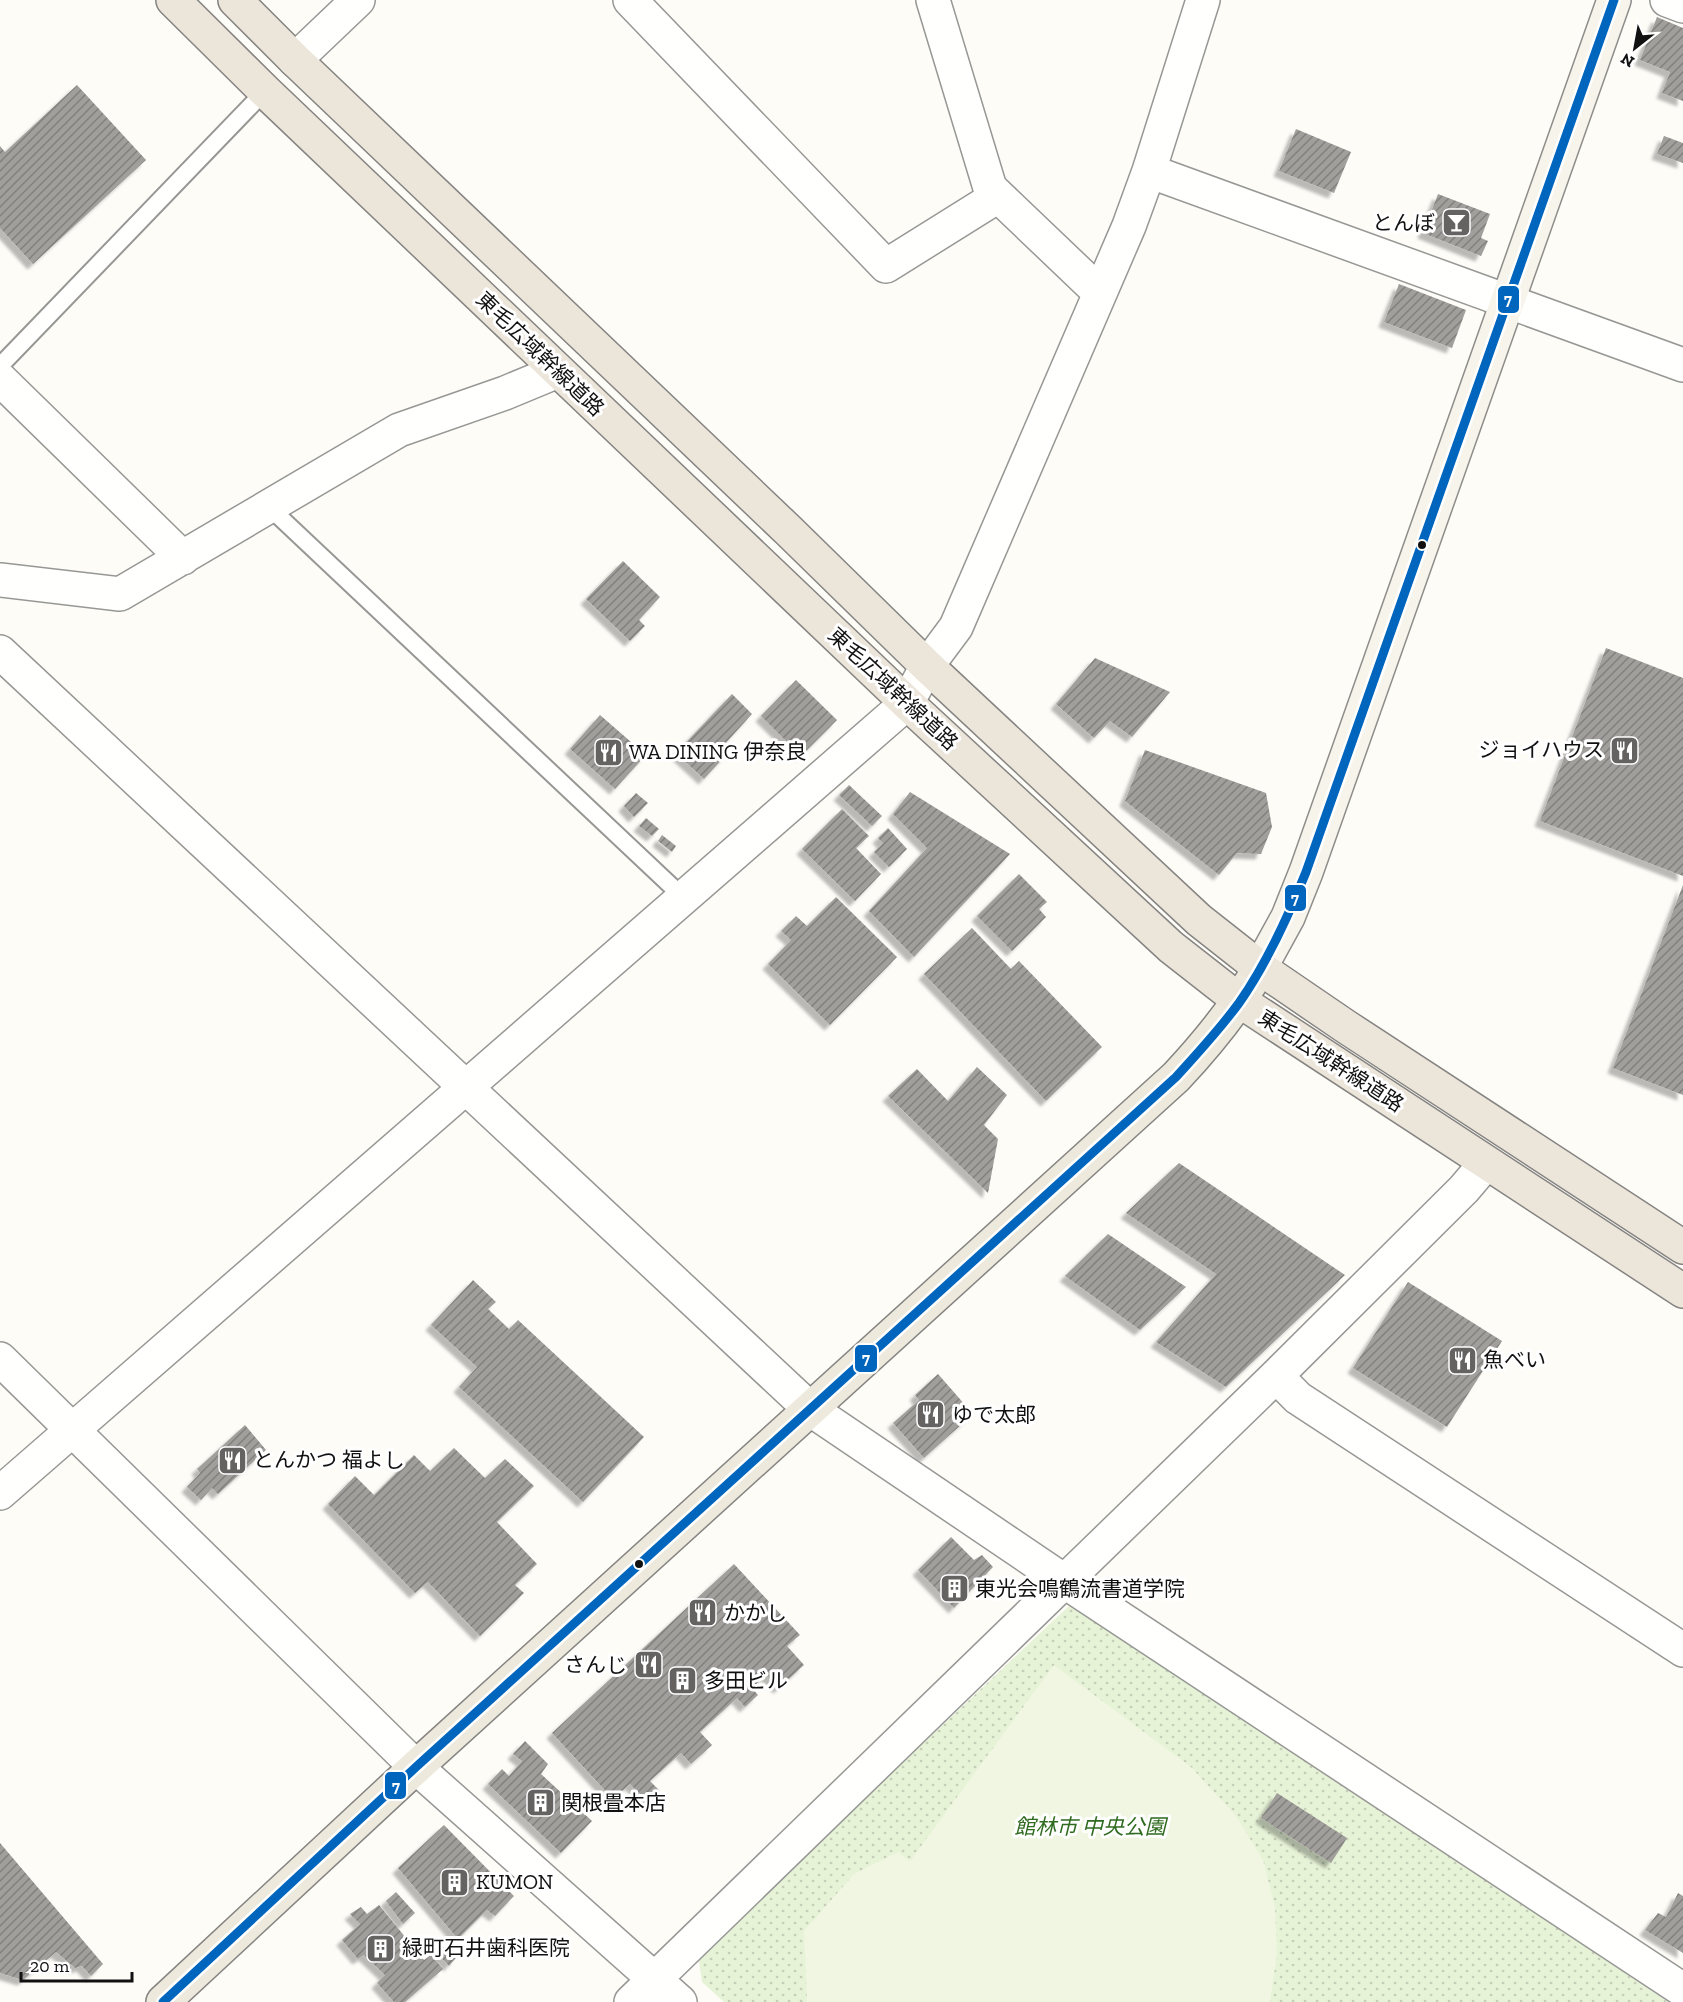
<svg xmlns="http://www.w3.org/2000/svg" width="1683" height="2002" viewBox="0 0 1683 2002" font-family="'Zilla Slab','Noto Sans JP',serif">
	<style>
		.park { fill: url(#park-dots) }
		.pitch { fill: #f0f6e1 }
		.building { fill: url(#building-hatch); filter: url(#shadow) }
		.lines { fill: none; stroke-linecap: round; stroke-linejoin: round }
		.service-casing { stroke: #979795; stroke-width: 20 }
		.minor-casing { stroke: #979795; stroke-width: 36 }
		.secondary-casing { stroke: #8e8d8b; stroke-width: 36 }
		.primary-casing { stroke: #858482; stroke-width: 36 }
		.trunk-casing { stroke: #858482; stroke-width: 36 }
		.service { stroke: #fffffe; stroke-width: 16 }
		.minor { stroke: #fffffe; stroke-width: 33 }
		.secondary { stroke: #f6f4eb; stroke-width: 33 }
		.primary { stroke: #ede9dc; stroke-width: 33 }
		.trunk { stroke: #ece5da; stroke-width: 33 }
		.bus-1-casing { stroke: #fff; stroke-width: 14 }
		.bus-1 { stroke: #0065bd; stroke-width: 9 }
		.bus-dot { fill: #111; stroke: #fff; stroke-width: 2 }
		.labels { text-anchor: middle; stroke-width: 6; stroke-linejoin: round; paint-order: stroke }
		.poi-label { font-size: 21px; fill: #111; stroke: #fff; text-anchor: start }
		.street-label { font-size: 21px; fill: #111; stroke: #fff }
		.park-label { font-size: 21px; font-style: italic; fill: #2f6b1f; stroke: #fff }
		.line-badge { stroke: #fff; stroke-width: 2 }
		.badge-label { font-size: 16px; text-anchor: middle; font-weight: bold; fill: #fff }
	</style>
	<defs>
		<pattern id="park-dots" width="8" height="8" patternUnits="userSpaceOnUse" patternTransform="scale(1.5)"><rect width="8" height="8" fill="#e7f3d7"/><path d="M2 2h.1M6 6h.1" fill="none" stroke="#c5cfb8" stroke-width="1.8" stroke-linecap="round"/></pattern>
		<pattern id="building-hatch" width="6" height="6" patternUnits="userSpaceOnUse" patternTransform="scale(1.5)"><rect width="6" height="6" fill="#a19f9c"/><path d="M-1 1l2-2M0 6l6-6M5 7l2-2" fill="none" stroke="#82807e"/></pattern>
		<filter id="shadow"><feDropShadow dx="-5.5" dy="5.5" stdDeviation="1.5" flood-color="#0004"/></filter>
	</defs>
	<rect width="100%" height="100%" fill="#fdfcf7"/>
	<path class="park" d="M1072,1603L1668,2002H724L702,1982L699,1961L841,1821Z"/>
	<path class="pitch" d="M1054,1665L1191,1767L1236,1816L1263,1860L1275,1907L1277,1953L1270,2002H807L804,1931L854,1874L898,1852L910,1861Z"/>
	<path class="building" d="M1657,17L1683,28V101L1662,93L1670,72L1640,60Z
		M77,85L146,160L33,264L0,228V146L5,152Z
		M1296,129L1351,152L1334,193L1279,171Z
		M1664,136L1683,143V163L1657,154Z
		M1438,194L1490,214L1481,238L1488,241L1481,256L1423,233Z
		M1399,284L1466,310L1452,348L1384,322Z
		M623,561L660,597L639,620L645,626L630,641L586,599Z
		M1606,648L1683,678V876L1540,821Z
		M1095,658L1170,692L1132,737L1110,721L1094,738L1056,704Z
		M796,680L837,720L801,756L761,716Z
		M732,694L752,714L723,746L729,752L704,779L676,753Z
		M600,715L646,755L615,789L570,749Z
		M1145,750L1266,793L1272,827L1261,854L1237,853L1219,875L1125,801Z
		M849,785L882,816L872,826L839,795Z
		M910,792L1010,854L914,957L869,911L927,848L893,814Z
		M636,793L648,803L634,817L624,806Z
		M842,809L869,836L856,848L881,874L855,901L802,849Z
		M646,818L659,829L652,836L639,826Z
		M888,828L907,849L889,867L874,852L883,843L878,838Z
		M662,835L676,846L672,852L658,841Z
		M1019,874L1047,902L1039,909L1046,917L1012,951L977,916Z
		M1683,885V1095L1613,1068Z
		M836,897L897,957L830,1025L768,964L791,940L781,931L796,916L807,926Z
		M972,928L1011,969L1019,961L1102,1047L1046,1101L924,974Z
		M977,1067L1007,1095L984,1125L998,1139L988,1193L888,1096L917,1069L948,1101Z
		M1179,1163L1345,1275L1226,1387L1156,1342L1216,1274L1126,1213Z
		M1108,1234L1186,1287L1140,1330L1065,1276Z
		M473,1280L496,1302L488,1309L509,1329L518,1320L644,1437L583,1502L459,1387L477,1367L431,1325Z
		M1408,1282L1502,1341L1447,1427L1353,1368Z
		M938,1374L973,1414L924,1458L893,1423L919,1400L915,1395Z
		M245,1425L266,1450L218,1494L212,1488L201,1500L187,1487L200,1473L197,1469Z
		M454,1448L485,1478L505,1459L534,1486L497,1522L537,1564L515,1585L524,1593L480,1636L428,1582L415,1593L328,1504L355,1476L374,1495L414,1455L430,1471Z
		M951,1537L974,1560L982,1555L993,1567L954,1608L918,1570Z
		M734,1564L800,1635L787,1646L804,1665L779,1688L766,1675L752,1688L758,1695L745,1707L737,1698L700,1732L712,1745L691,1764L681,1753L650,1781L660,1791L648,1802L630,1784L613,1799L552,1733Z
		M525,1741L548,1764L541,1774L592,1821L561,1853L488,1784L502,1769L509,1776L522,1761L513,1754Z
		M1277,1793L1347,1838L1331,1863L1261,1818Z
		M444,1825L514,1896L495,1916L487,1910L458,1939L398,1868Z
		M0,1843L103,1964L91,1976L82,1966L75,1968L56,1952L23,1980L0,1973Z
		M396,1892L415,1913L403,1924L386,1901Z
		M1678,1893L1683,1896V1953L1645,1930L1658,1913L1666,1917Z
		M379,1905L424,1960L431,1955L443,1969L405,2002H394L377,1983L385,1975L364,1955L358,1959L342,1940L360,1924L350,1914L361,1907L367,1914Z
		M438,1942L456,1958L449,1966L432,1948Z"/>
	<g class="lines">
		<defs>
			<path id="service" d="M0,366L265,91
				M269,507L684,898"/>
			<path id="minor" d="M630,0L886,266L998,196
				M933,0L990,188L1100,293
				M1667,0L1683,6
				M295,60L358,0
				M1149,171L1683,365
				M0,379L183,558
				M0,580L120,594L399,430L505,393L558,371
				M0,652L810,1409L1064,1581L1683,1990
				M0,1359L416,1767L680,2002
				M1276,1376L1298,1398L1683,1650
				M0,1493L907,703L927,666L956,627L1129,226L1149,171L1203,0
				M631,2002L1276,1376L1464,1189L1486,1163"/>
			<path id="secondary" d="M1260,968L1288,917L1306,872L1614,0"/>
			<path id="primary" d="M163,2002L416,1767L1176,1077C1208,1043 1236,1008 1260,968"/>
			<path id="trunk" d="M173,0L265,91L907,703L1171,947L1240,1001L1683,1291
				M235,0L295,60L789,531L927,666L1199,920L1260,968L1345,1026L1683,1247"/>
		</defs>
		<use href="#service" class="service-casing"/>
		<use href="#minor" class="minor-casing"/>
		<use href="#secondary" class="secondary-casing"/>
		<use href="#primary" class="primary-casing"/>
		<use href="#trunk" class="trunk-casing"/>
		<use href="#service" class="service"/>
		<use href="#minor" class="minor"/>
		<use href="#secondary" class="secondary"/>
		<use href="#primary" class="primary"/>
		<use href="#trunk" class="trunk"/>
		<defs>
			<path id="bus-1" d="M163,2002L416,1767L1176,1077C1198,1053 1220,1029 1239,1003C1267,963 1288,917 1306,872L1614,0"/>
		</defs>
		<use href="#bus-1" class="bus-1-casing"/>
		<use href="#bus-1" class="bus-1"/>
	</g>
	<defs>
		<symbol id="bar-square" viewBox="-11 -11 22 22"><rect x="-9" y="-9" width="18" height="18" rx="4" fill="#646362" stroke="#fff"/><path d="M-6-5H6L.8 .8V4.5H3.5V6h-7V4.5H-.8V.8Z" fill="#fff"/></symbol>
		<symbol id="restaurant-square" viewBox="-11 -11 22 22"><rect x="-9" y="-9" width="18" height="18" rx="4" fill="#646362" stroke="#fff"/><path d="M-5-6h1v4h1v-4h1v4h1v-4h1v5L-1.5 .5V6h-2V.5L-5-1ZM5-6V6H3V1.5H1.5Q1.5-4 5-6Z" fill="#fff"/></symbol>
		<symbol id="building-square" viewBox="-11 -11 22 22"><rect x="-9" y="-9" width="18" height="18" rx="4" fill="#646362" stroke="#fff"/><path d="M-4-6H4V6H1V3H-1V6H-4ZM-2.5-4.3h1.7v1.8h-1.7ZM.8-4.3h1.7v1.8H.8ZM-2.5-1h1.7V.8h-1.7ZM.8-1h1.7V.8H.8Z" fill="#fff"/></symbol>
	</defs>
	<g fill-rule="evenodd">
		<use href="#bar-square" x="1440" y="206" width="33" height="33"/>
		<use href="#restaurant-square" x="1608" y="734" width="33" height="33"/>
		<use href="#restaurant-square" x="592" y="736" width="33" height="33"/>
		<use href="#restaurant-square" x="1446" y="1344" width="33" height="33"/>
		<use href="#restaurant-square" x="914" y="1398" width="33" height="33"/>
		<use href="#restaurant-square" x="216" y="1444" width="33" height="33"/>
		<use href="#building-square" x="938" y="1572" width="33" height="33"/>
		<use href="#restaurant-square" x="686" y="1596" width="33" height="33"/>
		<use href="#restaurant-square" x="632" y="1648" width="33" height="33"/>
		<use href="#building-square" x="666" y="1664" width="33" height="33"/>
		<use href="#building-square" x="524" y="1786" width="33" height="33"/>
		<use href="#building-square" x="438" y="1866" width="33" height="33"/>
		<use href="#building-square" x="364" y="1932" width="33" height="33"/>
	</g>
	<g class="bus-dot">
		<circle cx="1422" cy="545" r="5"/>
		<circle cx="639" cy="1564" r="5"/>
	</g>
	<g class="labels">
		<g class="poi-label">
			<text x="1435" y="230" text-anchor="end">とんぼ</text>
			<text x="1604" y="757" text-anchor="end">ジョイハウス</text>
			<text x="629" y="759">WA DINING 伊奈良</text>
			<text x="1483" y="1367">魚べい</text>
			<text x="952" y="1422">ゆで太郎</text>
			<text x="253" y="1467">とんかつ 福よし</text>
			<text x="975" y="1596">東光会鳴鶴流書道学院</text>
			<text x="724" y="1620">かかし</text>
			<text x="627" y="1672" text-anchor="end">さんじ</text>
			<text x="704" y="1688">多田ビル</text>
			<text x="561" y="1810">関根畳本店</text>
			<text x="476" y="1889">KUMON</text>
			<text x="402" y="1955">緑町石井歯科医院</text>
		</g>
		<g class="street-label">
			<text transform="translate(540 354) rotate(44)" y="7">東毛広域幹線道路</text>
			<text transform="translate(893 689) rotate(43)" y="7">東毛広域幹線道路</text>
			<text transform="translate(1331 1061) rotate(33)" y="7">東毛広域幹線道路</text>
		</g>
		<g class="park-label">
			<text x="1090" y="1834">館林市 中央公園</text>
		</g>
	</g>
	<g class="line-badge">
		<rect x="1497" y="285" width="23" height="29" rx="6" fill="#0065bd"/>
		<rect x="1284" y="884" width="23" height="28" rx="6" fill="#0065bd"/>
		<rect x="854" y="1344" width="24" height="29" rx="6" fill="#0065bd"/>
		<rect x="384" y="1771" width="23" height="29" rx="6" fill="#0065bd"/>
	</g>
	<g class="badge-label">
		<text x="1508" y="305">7</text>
		<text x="1295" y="904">7</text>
		<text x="866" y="1364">7</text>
		<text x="396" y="1792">7</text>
	</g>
	<g transform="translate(1635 48) rotate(211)" stroke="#ffffff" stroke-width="4.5" paint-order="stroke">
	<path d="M0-4.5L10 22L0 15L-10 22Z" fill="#111111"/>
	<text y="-9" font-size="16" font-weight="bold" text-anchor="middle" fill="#111111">N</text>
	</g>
	<path d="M21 1972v9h111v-9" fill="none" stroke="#111111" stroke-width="3"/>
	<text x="30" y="1972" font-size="18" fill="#111111" stroke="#ffffff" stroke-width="4.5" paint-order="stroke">20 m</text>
</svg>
